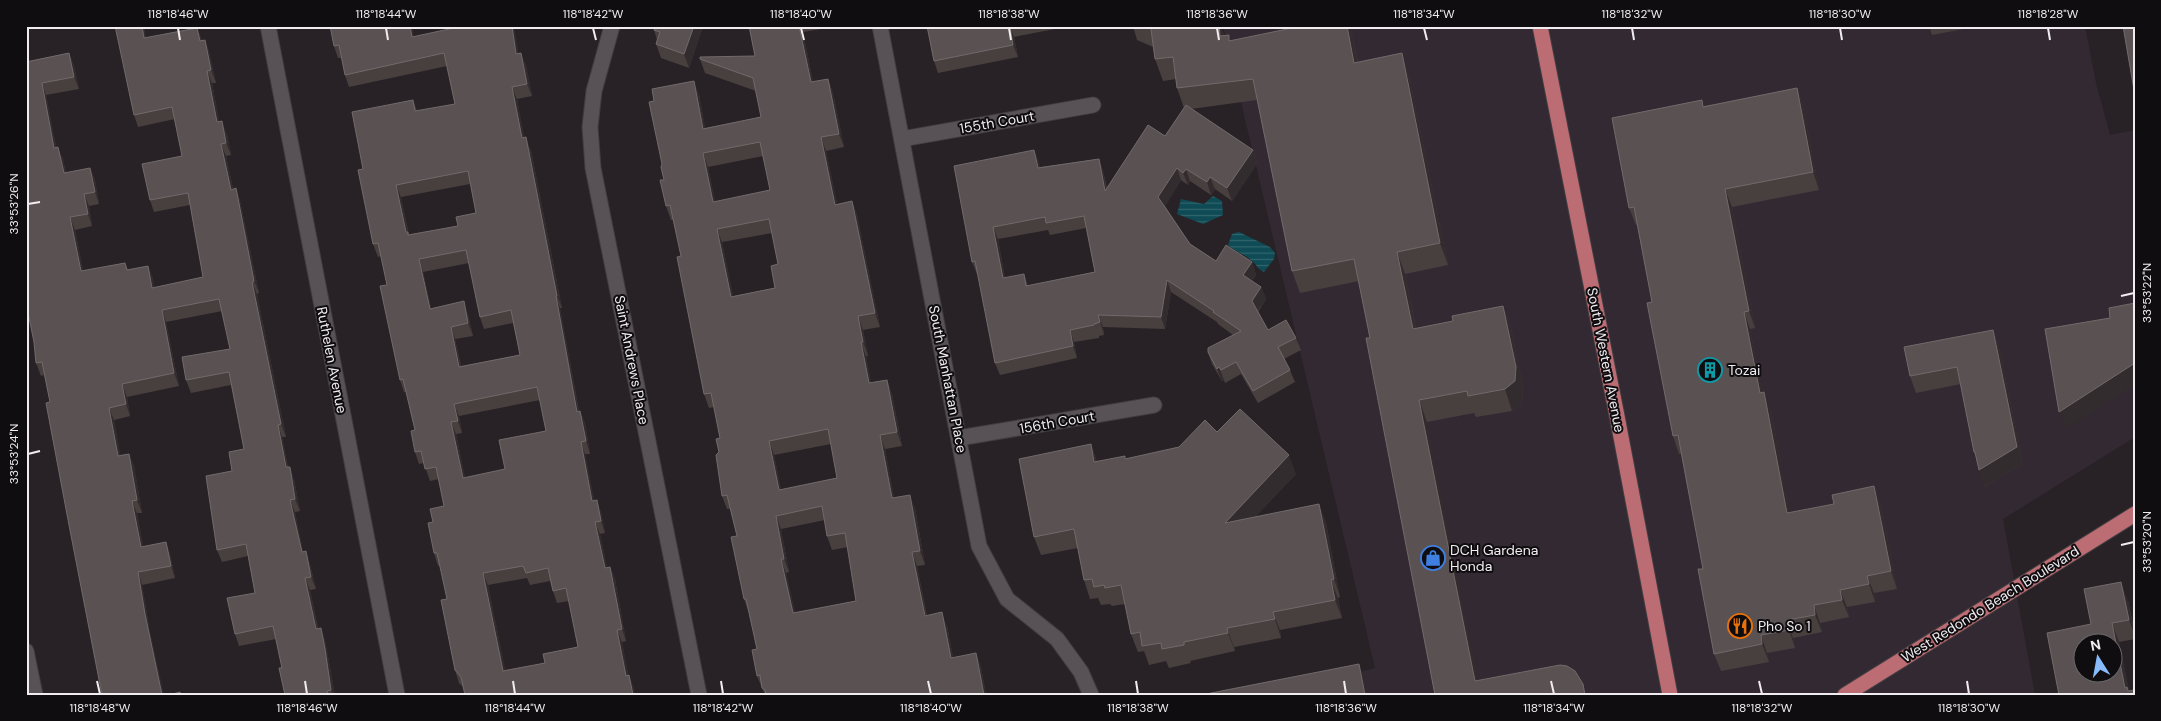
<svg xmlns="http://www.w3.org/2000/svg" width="2161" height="721" viewBox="0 0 2161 721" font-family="'DM Sans',sans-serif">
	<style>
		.built { fill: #332932 }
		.water { fill: url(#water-rules) }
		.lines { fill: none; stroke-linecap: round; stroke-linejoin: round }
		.minor-casing { stroke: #413d41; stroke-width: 17 }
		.primary-casing { stroke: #413d41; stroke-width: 17 }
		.minor { stroke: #585257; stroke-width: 15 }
		.primary { stroke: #bc6c73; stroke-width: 15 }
		.wall { fill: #48403f; fill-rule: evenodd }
		.shaded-wall { fill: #332c2e }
		.building { fill: #5a5252; stroke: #716a6b; fill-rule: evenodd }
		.ticks { fill: none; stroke: #f0ecf0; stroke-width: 2 }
		.labels { text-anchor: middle; stroke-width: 4; stroke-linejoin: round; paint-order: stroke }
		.street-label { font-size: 14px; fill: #f0ecf0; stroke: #0f0d0f }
		.poi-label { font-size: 14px; fill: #f0ecf0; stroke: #0f0d0f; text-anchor: start }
		.neatline { fill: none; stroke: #f0ecf0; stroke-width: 2 }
		.ticks-label { font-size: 12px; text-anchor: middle; fill: #f0ecf0 }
	</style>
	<defs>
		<pattern id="water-rules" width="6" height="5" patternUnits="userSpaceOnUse" patternTransform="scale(1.25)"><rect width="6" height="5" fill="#0f4b55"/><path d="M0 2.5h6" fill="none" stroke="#32656e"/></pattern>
	</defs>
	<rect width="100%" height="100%" fill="#282227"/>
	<path class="built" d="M1223,26H2085L2096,83L2110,135L2135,130V437L2003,519L2035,695H1270L1375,668Z"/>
	<path class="water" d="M1213,196L1222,201L1223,215L1203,224L1177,214L1181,199L1204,204Z
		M1239,232L1270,247L1275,253L1274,259L1264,272C1256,268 1258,266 1252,261C1245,254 1235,252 1228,245L1232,234Z"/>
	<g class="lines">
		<defs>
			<path id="minor" d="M268,26L397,695
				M612,26L594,91L590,127L593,168L699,695
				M880,26L979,546L1007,599L1057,639L1081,672L1091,695
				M902,139L1093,105
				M959,438L1154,405
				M26,651L35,695"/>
			<path id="primary" d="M1540,26L1617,416L1670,695
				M1845,695L2135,514"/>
		</defs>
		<use href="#minor" class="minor-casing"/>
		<use href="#primary" class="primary-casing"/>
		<use href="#minor" class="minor"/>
		<use href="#primary" class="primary"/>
	</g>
	<path class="wall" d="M144,26L146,38L197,28L202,40H205L209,52L216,83H212L219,122L227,134L231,155L226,156L233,189L236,188L240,201L259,293L257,294L286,437H282L288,467L294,479L300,511L295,512L303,552L310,564L316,589L310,590L318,628L325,640L335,695H285L282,668L276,639L239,646L235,634L255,593L248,556L222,562L217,550L232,471L244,449L231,385L191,393L186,380L230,349L222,311L166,322L179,386L127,397L130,416L114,420L120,455L129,454L134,466L142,513H137L143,547L166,542L170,554L175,578L142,585L149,626L50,402L44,375L41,376L36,363L26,62L69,53L74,66L79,89L46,95L56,147L63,159L66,173L90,168L95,180L99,204L89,206L92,226L75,230L83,271L125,263L128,270L148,266L153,279L154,288L203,277L190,205L154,212L150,200L182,156L175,119L138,127L134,115Z
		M330,26L414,36L519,53L526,65L532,96L517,99L524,138L531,150L562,308H560L579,411H580L585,423L590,454H585L594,501L601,512L605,533L600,534L607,568L610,567L615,579L626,641L622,642L628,675L634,688L463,687L459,683L455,670L447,599L440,565L438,566L434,553L433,522L444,506L439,479L430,481L424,463L419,464L415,452V430L406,392H404L400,380L387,285L381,256L378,257L373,244L363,169L413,100L417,111L455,104L447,66L349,87L345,75L342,58H338L334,46ZM470,184L476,213L458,226L409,235L401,197ZM469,263L480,317L484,329L513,323L520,355L461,366L455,339L473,336L468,314L431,308L423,272ZM540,400L546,431L505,469L465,478L456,434L462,433L459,416ZM527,578L530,585L550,581L553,591L557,603L569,601L578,647L545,663L505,670L488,585Z
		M703,26L689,68L661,58L656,44L657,40L654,30Z
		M749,26H820L821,29L803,32L813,82L828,79L833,93L844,147L826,151L837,204L852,201L857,215L880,327L863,330L868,356H866L871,383L887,380L892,394L902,446L885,449L894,498L915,508L925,565L917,566L927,616L947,626L953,658L976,653L981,667L986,695H765L757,676V649L749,613L744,599L737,536L730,509H727L722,496L719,452L720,438L714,407L709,408L704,394L681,256L673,220H671L666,206L664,180L699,94L705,128L761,117L756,91L705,73L700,59L755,56ZM763,156L770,190L715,202L708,167ZM772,233L778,264L775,288L733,296L722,242ZM831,444L837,478L781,490L774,455ZM825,520L827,536L832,550L848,547L856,601L795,613L786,573L789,572L781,529Z
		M927,26H1070L1014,37L1018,57L938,73L934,61Z
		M1133,26H1221L1224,36L1231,41L1302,26H1348L1353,39L1358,62L1409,75L1448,265L1405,274L1416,328L1453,321L1503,306L1511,328L1523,388L1522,402L1512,411L1476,417L1474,413L1427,422L1435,695L1370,338L1359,281L1300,293L1292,271L1257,100L1191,109L1253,150L1258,162L1232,201L1215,189L1211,195L1190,181L1188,185L1181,180L1165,206L1190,244L1216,261L1252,262L1256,275L1252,281L1261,287L1266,299L1258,312L1268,330L1296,338L1301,350L1284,359L1290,370L1295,382L1258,403L1241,374L1225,383L1224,380L1222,381L1212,364L1208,352L1233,335L1218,324L1217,322L1171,292L1165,329L1103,327L1104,335L1099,336V338L1074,342L1077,358L1000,375L995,363L978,274H977L972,262L1034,150L1040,167L1099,159L1103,171L1107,188L1165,136L1184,108L1177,88L1176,79L1163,81L1155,59L1153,47L1137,40ZM1086,228L1095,272L1028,286L1024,274L1005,278L998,239L1048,230L1050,235Z
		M1929,26H1979L1932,35Z
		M1797,88L1803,106L1819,190L1732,207L1755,328L1750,329L1762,392L1771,410L1790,513L1881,504L1897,589L1874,593L1875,602L1847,607L1849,617L1820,623L1822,632L1793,638L1795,648L1767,653L1769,662L1721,671L1714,654L1703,569L1681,454H1679L1673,436L1652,302L1637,225H1636L1629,208L1704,106Z
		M1993,330L1999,347L2023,463L1985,487L1974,452L1961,384L1916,393L1910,376Z
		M1217,432L1296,474L1255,517L1319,504L1326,523L1340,597L1338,598L1342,618L1280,630L1281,638L1234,647L1235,651L1190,661L1191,663L1169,668L1166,661L1149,665L1144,651L1138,652L1131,634L1125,604L1112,606L1110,604L1101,605L1098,598L1090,599L1084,580L1078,548L1041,555L1034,537L1091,444L1097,462L1126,459L1179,447Z
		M2128,601L2135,633V639L2119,642L2129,691L2135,695H2059L2091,624Z"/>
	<path class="shaded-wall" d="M142,26H144L149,51L144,38Z
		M410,26H412L417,49L412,37Z
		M512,26H514L521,66L516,54Z
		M694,26H703L689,68L684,54Z
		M799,26H801L803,32L816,96L811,82Z
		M1010,26L1014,37L1018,57L1013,45Z
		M1219,26H1221L1226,39L1220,36Z
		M1347,26H1348L1353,39L1362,84L1354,63Z
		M197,28L202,40L200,41Z
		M205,40L209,52L216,83L211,70Z
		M69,53L74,66L79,89L74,77Z
		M521,53L526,65L532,96L527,84Z
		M1402,53L1409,75L1448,265L1440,243Z
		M207,71L212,83L222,135L217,122Z
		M828,79L833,93L844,147L839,134Z
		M694,81L699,94L708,142L703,129Z
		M42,83L46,95L59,160L54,148Z
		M512,87L517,99L527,150L522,138Z
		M1797,88L1803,106L1819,190L1813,172Z
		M222,121L227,134L231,155L226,143Z
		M526,137L531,150L562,308L557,296Z
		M821,137L826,151L840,218L835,205Z
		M221,144L226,156L236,202L231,190Z
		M58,147L63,159L68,186L64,173Z
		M1034,150L1039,162L1042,180L1038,168Z
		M1253,150L1258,162L1232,201L1227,188Z
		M703,153L708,167L718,216L713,202Z
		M1099,159L1103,171L1109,203L1105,191Z
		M90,168L95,180L99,204L95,192Z
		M1177,168L1181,180L1163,209L1158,197Z
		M1186,169L1190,181L1188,185L1183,173Z
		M1210,177L1215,189L1211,195L1207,182Z
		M396,185L401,197L408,232L412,244L406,232Z
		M236,188L240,201L259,293L254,281Z
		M1725,189L1732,207L1755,328L1749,311Z
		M84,194L89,206L92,226L88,214Z
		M852,201L857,215L880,327L875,313Z
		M70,217L75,230L86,283L81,271Z
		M993,227L998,239L1007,290L1003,278Z
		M717,229L722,242L736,310L731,297Z
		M1397,252L1405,274L1420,350L1413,329Z
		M419,259L423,272L434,321L430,309Z
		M1252,262L1256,275L1248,287L1243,275Z
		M148,266L153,279L157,300L152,288Z
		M1167,280L1171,292L1165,329L1161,317Z
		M252,282L257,294L286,437L281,424Z
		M1261,287L1266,299L1256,313L1252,301Z
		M556,296L560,308L581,424L577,412Z
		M464,301L468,314L473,336L468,323Z
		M1503,306L1511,328L1523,388L1522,402L1512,411L1505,389Z
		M162,310L166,322L179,386L174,373Z
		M1744,312L1750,329L1766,411L1760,393Z
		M1098,315L1103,327L1104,335L1100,322Z
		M858,316L863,330L868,356L863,342Z
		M451,327L455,339L463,379L459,367Z
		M1070,330L1074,342L1077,358L1073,346Z
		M1993,330L1999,347L2023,463L1985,487L1979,470Z
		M861,342L866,356L874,397L869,383Z
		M2135,363V385L2066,429L2059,412Z
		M1219,367L1224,380L1222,381L1217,369Z
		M887,380L892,394L902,446L897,432Z
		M122,384L127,397L130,416L126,404Z
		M1764,392L1771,410L1794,531L1787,513Z
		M1419,400L1427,422L1481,695L1475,681Z
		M454,404L459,416L462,433L458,421Z
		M109,408L114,420L123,468L118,456Z
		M580,411L585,423L590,454L586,441Z
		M451,422L456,434L468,491L463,478Z
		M278,425L282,437L290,480L286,467Z
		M880,435L885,449L897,512L892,498Z
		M769,441L774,455L784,504L779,490Z
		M581,442L585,454L597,513L592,501Z
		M1091,444L1097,463L1094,462Z
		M129,454L134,466L142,513L137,500Z
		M1289,455L1296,474L1232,541L1225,523Z
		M290,467L294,479L300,511L295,499Z
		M1874,486L1881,504L1897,589L1891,571Z
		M910,495L915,508L925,565L920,551Z
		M290,500L295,512L306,564L302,552Z
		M597,500L601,512L605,533L601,521Z
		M132,501L137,513L146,559L141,547Z
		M1319,504L1326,523L1340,597L1334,579Z
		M776,516L781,529L789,572L784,559Z
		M595,522L600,534L610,580L605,568Z
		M166,542L170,554L175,578L171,566Z
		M306,551L310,564L316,589L311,577Z
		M912,552L917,566L929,630L925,616Z
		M781,559L786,573L798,627L793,613Z
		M610,567L615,579L626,641L622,629Z
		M138,572L142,585L149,626L164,695H162L145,614Z
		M483,573L488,585L508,683L503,671Z
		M1867,576L1874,593L1875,602L1869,584Z
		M305,578L310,590L320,641L316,629Z
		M1331,580L1338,598L1342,618L1335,600Z
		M2121,582L2128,601L2135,636L2129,620Z
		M1840,590L1847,607L1849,617L1842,600Z
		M1814,605L1820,623L1822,632L1815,615Z
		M942,612L947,626L956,672L951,658Z
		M1273,612L1280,630L1281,638L1275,619Z
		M1787,620L1793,638L1795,648L1789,630Z
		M2112,623L2119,642L2130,695L2125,688Z
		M321,628L325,640L335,695H333L331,690Z
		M1227,628L1234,647L1235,651L1228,633Z
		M617,630L622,642L631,688L626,676Z
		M1761,635L1767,653L1769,662L1762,644Z
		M976,653L981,667L986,695H984Z
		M1359,664L1365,681L1368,695H1365Z
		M629,675L634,688L635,695H633Z"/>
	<path class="building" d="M115,26H142L144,38L197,28L200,41L205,40L211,70L207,71L217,122L222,121L226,143L221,144L231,190L236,188L254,281L252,282L281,424L278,425L286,467H290L295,499L290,500L302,552L306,551L311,577L305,578L316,629L321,628L325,649L331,690L327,691L328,695H285L279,668H282L273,626L235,634L227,598L255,593L246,544L217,550L206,476L232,471L229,452L244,449L229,372L186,380L182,357L230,349L219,299L162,310L174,373L122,384L126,404L109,408L118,456L129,454L137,500L132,501L141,547L166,542L171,566L138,572L145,614L162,695H102L69,525L46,403L50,402L42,362L36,363L34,342L26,303V62L69,53L74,77L42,83L54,148L58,147L64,173L90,168L95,192L84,194L88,214L70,217L81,271L125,263L127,270L148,266L152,288L203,277L188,193L150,200L142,164L182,156L172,107L134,115Z
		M330,26H410L412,37L463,26H512L516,54L521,53L527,84L512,87L522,138L526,137L557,296H556L577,412L580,411L586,441L581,442L592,501L597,500L601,521L595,522L605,568L610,567L622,629L617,630L626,676L629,675L633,695H465L461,677L455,670L441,600L447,599L437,553H434L428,523L433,522L430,509L444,506L436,467L425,469L421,451L415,452L411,431L415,430L403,379L400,380L380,286L387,285L378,243L373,244L358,170L363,169L352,112L413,100L415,111L455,104L444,53L345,75L339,45L334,46ZM468,171L476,213L456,217L458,226L408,235V232H406L396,185ZM466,250L480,317L511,310L520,355L459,367L451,327L468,323L464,301L430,309L419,259ZM537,387L546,431L499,440L505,469L463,478L451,422L458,421L454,404ZM523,566L526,573L548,568L553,591L566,588L578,647L543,654L545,663L503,671L483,573Z
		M655,26H694L684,54L656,44L660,32L654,30Z
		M749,26H799L811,82L828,79L839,134L821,137L835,205L852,201L875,313L858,316L863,342H861L869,383L887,380L897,432L880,435L892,498L910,495L920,551L912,552L925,616L942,612L951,658L976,653L984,695H766L765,690L762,688L760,675L757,676L752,650L757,649L746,599H744L731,537L737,536L727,495L722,496L716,455L719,452L716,439L720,438L711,393L704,394L677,257L681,256L670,205L666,206L660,180H664L661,167L662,164L649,102L654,101L652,89L694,81L703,129L761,117L753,78L700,59V57L755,56ZM760,142L770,190L713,202L703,153ZM769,219L778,264L771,266L775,288L731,297L717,229ZM828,429L837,478L779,490L769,441ZM822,506L827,536L845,533L856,601L793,613L781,559H784L776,516Z
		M927,26H1010L1013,45L934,61Z
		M1146,26H1219L1220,36L1229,35V41L1302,26H1347L1354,63L1402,53L1440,243L1397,252L1413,329L1453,321L1452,316L1503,306L1516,367L1515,381L1505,389L1468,396L1467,391L1419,400L1475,681L1560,665L1567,666L1575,671L1583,684L1585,695H1435L1366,338H1370L1354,259L1292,271L1253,79L1177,88L1173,57L1155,59L1151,29Z
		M2123,26H2135V96Z
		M1797,88L1813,172L1725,189L1749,311L1744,312L1760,393L1764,392L1787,513L1834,504L1832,495L1874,486L1891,571L1867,576L1869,584L1840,590L1842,600L1814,605L1815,615L1787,620L1789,630L1761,635L1762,644L1714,654L1698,569H1703L1678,435L1673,436L1647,303L1652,302L1634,207L1629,208L1612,118L1702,100L1703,107Z
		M1186,105L1253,150L1227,188L1210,177L1207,182L1186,169L1183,173L1177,168L1158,197L1190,244L1216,261L1226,245L1252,262L1243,275L1261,287L1252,301L1268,330L1286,320L1296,338L1278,347L1290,370L1253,391L1236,362L1221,370L1219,367L1217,369L1208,352V348L1241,331L1213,312L1214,311L1167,280L1161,317L1098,315L1100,322L1094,324V325L1070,330L1073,346L995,363L975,261L972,262L954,166L1034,150L1038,168L1099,159L1105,191L1148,125L1165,136ZM1084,216L1095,272L1026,286L1024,274L1003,278L993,227L1045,217L1046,223Z
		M2135,303V363L2059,412L2045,329L2110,318L2109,308Z
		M1993,330L2017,447L1979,470L1975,452H1974L1957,367L1910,376L1904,347Z
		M1240,409L1289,455L1225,523L1319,504L1334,579L1331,580L1335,600L1273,612L1275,619L1227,628L1228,633L1184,642V645L1162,649L1161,643L1142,646L1140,632L1131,634L1121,585L1105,588L1104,585L1094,587L1092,579L1084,580L1074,529L1034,537L1019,459L1091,444L1094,462L1125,456V459L1179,447L1205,420L1217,432Z
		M2121,582L2129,620L2112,623L2125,688L2127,687L2128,691L2135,690V695H2059L2047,633L2091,624L2084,589ZM2084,644H2114V674H2084Z
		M1359,664L1365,695H1201Z
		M180,692L181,695H169Z"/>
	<path class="ticks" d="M178,28L180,40M386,28L388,40M593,28L596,40M801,28L804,40M1009,28L1011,40M1217,28L1219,40M1424,28L1427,40M1632,28L1634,40M1840,28L1842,40M2048,28L2050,40M28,204L40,202M2121,296L2134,293M28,454L40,451M2121,545L2134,542M97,681L100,694M305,681L307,694M513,681L515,694M721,681L723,694M928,681L931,694M1136,681L1138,694M1344,681L1346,694M1551,681L1554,694M1759,681L1762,694M1967,681L1969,694"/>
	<defs>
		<symbol id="building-ring" viewBox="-11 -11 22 22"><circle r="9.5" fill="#0f0d0f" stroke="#0f9aa8" stroke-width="1.5"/><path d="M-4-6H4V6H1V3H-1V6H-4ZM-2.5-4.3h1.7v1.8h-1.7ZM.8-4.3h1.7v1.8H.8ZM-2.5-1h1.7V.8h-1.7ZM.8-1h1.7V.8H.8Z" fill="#0f9aa8"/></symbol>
		<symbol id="shop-ring" viewBox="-11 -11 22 22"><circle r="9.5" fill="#0f0d0f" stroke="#3f7fe0" stroke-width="1.5"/><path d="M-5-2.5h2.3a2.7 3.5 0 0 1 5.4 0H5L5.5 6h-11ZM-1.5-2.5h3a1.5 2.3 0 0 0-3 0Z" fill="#3f7fe0"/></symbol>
		<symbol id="restaurant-ring" viewBox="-11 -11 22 22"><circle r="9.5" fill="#0f0d0f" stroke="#e8710a" stroke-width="1.5"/><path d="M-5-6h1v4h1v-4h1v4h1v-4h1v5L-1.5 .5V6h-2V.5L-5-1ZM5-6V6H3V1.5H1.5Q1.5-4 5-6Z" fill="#e8710a"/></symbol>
	</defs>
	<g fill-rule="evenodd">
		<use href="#building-ring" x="1696" y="356" width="28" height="28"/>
		<use href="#shop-ring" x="1419" y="544" width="28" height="28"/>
		<use href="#restaurant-ring" x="1726" y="612" width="28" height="28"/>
	</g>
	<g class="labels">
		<g class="street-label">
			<text transform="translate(997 122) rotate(-10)" y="5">155th Court</text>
			<text transform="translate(332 360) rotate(79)" y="5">Ruthelen Avenue</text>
			<text transform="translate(632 360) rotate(79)" y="5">Saint Andrews Place</text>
			<text transform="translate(1606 360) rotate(79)" y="5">South Western Avenue</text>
			<text transform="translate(948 379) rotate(79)" y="5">South Manhattan Place</text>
			<text transform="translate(1057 422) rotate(-10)" y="5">156th Court</text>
			<text transform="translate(1990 604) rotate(-32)" y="5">West Redondo Beach Boulevard</text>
		</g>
		<g class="poi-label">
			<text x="1728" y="375">Tozai</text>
			<text x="1450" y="555">DCH Gardena<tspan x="1450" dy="16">Honda</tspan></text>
			<text x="1758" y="631">Pho So 1</text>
		</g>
	</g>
	<rect width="2161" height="721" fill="none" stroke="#0f0d0f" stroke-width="55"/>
	<g transform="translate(2098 658) rotate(349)"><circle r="24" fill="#0f0d0f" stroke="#696669"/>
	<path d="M0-4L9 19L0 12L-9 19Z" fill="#87bbfc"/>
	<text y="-8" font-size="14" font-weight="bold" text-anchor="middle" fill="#f0ecf0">N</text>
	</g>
	<rect x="28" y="28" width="2106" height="666" class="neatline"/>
	<g class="ticks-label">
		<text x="178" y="18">118°18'46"W</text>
		<text x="386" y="18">118°18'44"W</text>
		<text x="593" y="18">118°18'42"W</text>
		<text x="801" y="18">118°18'40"W</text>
		<text x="1009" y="18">118°18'38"W</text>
		<text x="1217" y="18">118°18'36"W</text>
		<text x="1424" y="18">118°18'34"W</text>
		<text x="1632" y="18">118°18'32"W</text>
		<text x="1840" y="18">118°18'30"W</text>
		<text x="2048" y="18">118°18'28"W</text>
		<text transform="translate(14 204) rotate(-90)" y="4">33°53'26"N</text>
		<text transform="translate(2147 293) rotate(-90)" y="4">33°53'22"N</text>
		<text transform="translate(14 454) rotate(-90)" y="4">33°53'24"N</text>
		<text transform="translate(2147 542) rotate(-90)" y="4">33°53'20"N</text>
		<text x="100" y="712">118°18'48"W</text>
		<text x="307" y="712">118°18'46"W</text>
		<text x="515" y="712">118°18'44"W</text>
		<text x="723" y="712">118°18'42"W</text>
		<text x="931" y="712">118°18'40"W</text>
		<text x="1138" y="712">118°18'38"W</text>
		<text x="1346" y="712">118°18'36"W</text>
		<text x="1554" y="712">118°18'34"W</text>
		<text x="1762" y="712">118°18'32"W</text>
		<text x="1969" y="712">118°18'30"W</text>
	</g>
</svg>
